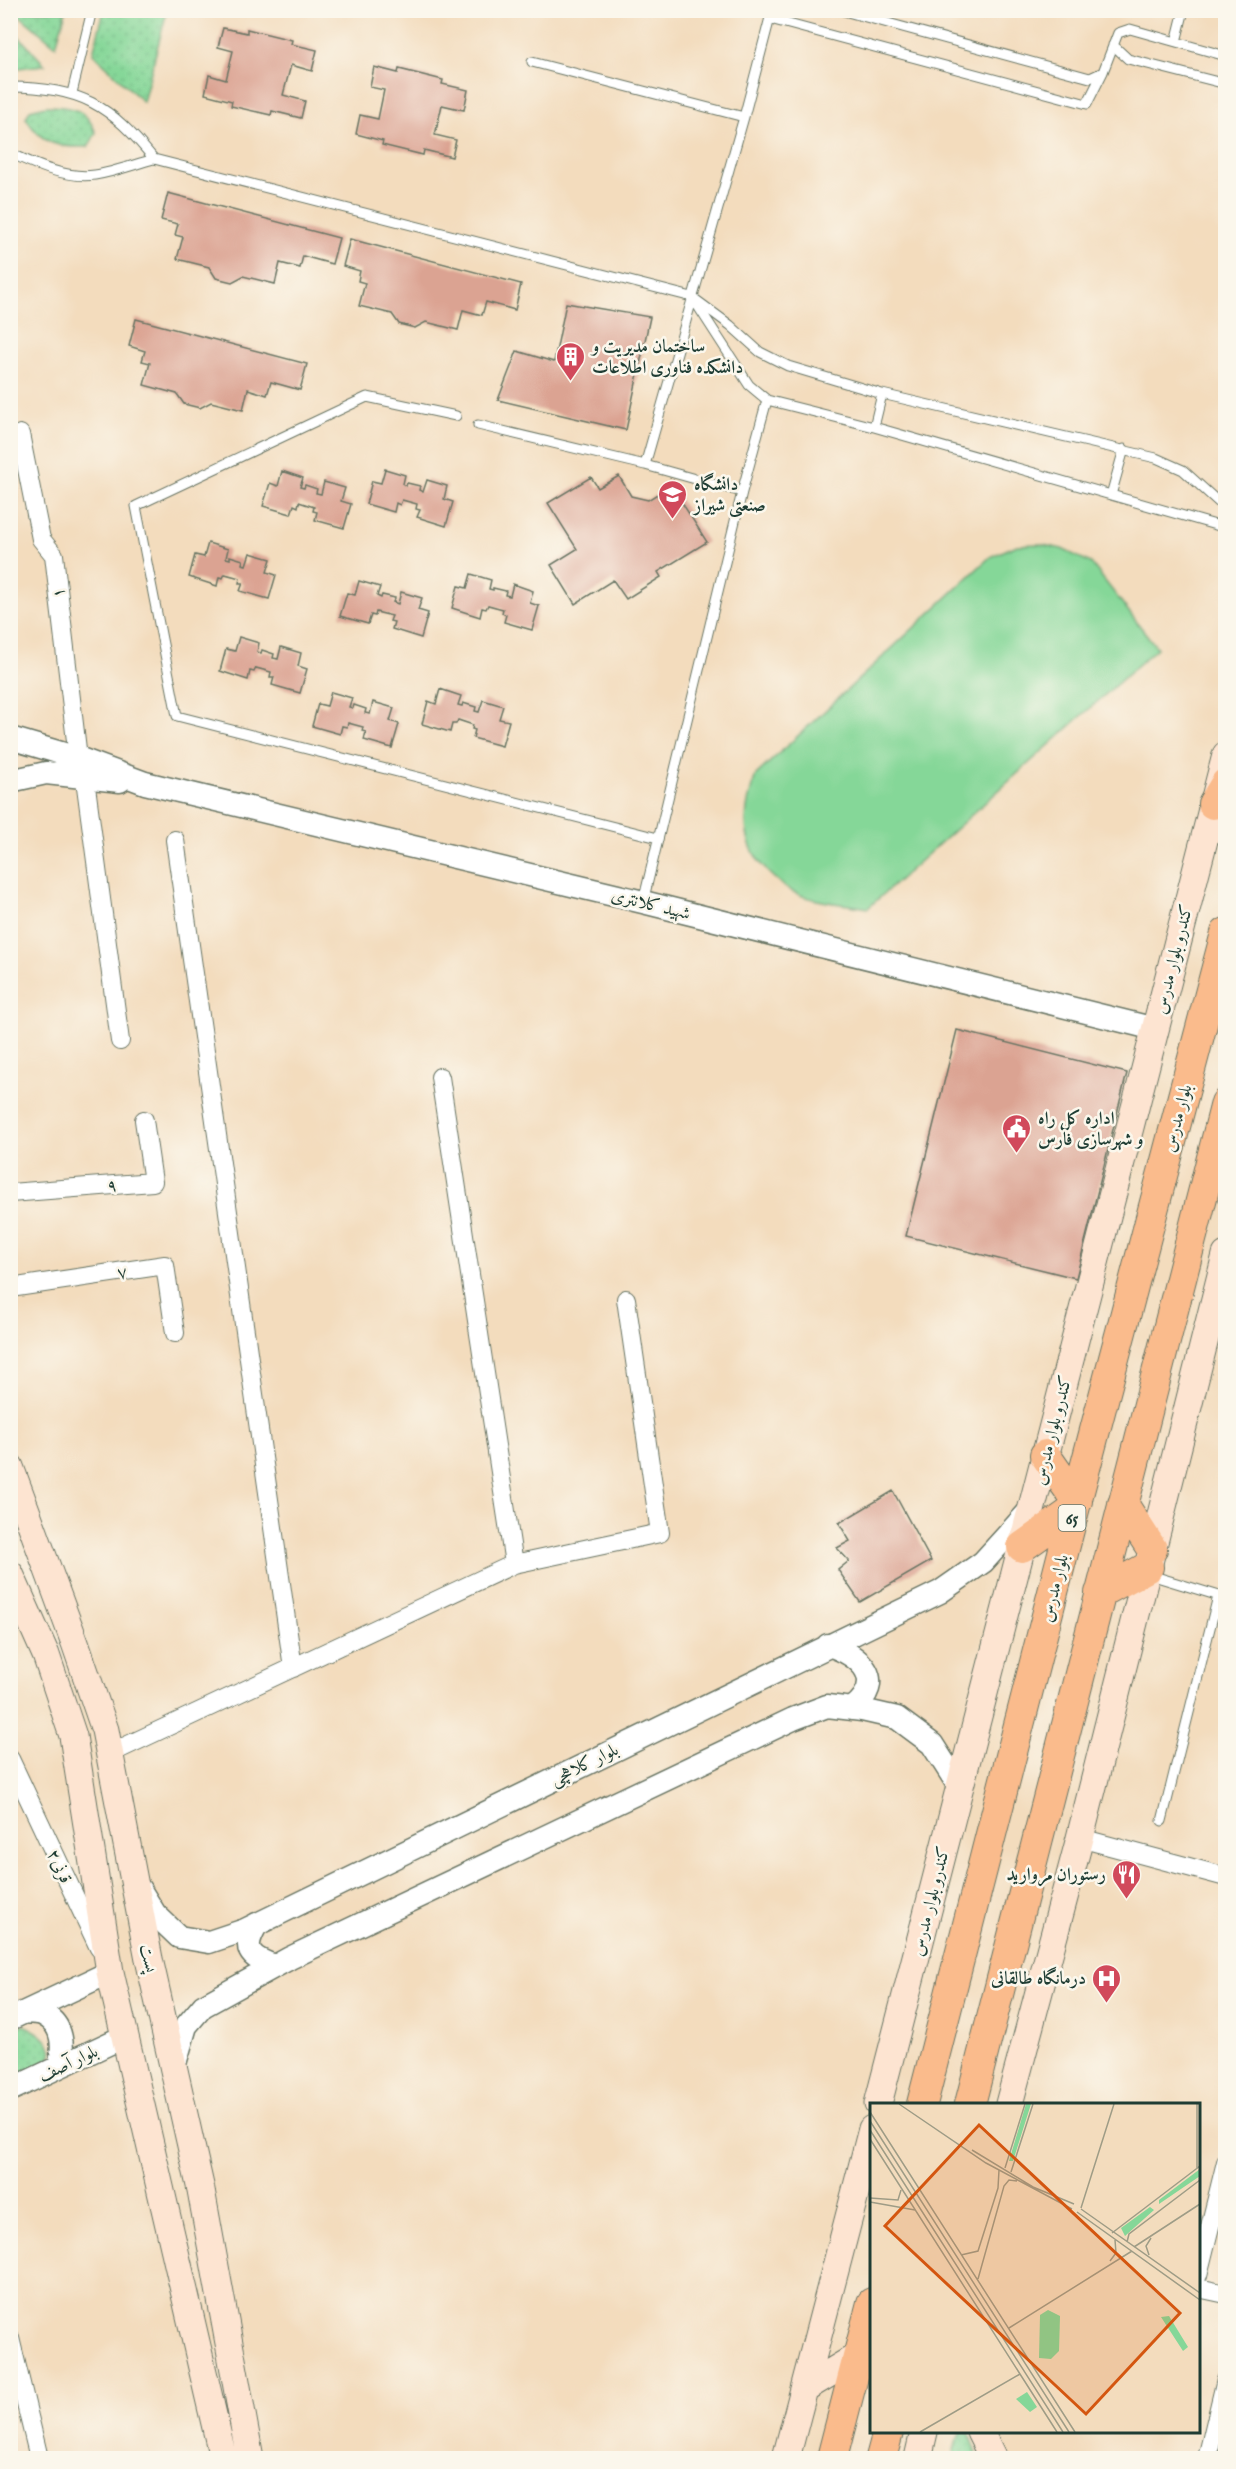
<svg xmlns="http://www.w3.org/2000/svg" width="1236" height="2469" viewBox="0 0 1236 2469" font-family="'IM FELL English',Amiri,serif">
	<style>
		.grass { fill: url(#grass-dots); stroke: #528a66; stroke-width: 1.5 }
		.pitch { fill: #85d798; stroke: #528a66; stroke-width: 1.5 }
		.building { fill: #dba392 }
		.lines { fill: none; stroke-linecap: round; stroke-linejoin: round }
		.service-casing { stroke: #697564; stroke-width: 11 }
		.minor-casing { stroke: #697564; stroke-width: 20 }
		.tertiary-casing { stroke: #697564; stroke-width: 25 }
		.secondary-casing { stroke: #697564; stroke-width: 29 }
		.primary-casing { stroke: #697564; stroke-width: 32 }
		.service { stroke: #fff; stroke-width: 9 }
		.minor { stroke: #fff; stroke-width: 18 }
		.tertiary { stroke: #fff; stroke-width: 22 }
		.secondary { stroke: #fde4d1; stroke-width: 27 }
		.primary { stroke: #fabb8c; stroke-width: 30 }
		.labels { text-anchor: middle; stroke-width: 5; stroke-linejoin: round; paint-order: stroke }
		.shield { fill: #fbf7ec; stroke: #61756b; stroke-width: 1.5 }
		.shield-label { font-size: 16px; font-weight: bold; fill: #1f3d34 }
		.poi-label { font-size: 18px; font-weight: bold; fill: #1f3d34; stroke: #fbf7ec; text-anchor: start }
		.street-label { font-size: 18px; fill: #1f3d34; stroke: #fbf7ec }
		.inset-road { fill: none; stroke: #9e9c86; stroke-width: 1.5 }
		.view { fill: #d45610; fill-opacity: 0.15; stroke: #d45610; stroke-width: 3 }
		.inset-edge { fill: none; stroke: #1f3d34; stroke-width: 3 }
	</style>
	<defs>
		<pattern id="grass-dots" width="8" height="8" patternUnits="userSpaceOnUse" patternTransform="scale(1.5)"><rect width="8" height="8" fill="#85d798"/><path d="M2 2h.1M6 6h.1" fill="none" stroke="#72b984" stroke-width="1.8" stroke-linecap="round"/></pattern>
	</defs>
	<rect width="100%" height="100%" fill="#fbf7ec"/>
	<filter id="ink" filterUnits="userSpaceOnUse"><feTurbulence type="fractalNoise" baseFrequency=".0167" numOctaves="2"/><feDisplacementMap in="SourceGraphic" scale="12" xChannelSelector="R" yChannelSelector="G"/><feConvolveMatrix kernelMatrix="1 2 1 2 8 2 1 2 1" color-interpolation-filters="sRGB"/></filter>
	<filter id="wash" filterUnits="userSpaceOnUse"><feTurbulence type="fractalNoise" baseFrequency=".008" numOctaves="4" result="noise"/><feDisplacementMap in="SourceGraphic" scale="24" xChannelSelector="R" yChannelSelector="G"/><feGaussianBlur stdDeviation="1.35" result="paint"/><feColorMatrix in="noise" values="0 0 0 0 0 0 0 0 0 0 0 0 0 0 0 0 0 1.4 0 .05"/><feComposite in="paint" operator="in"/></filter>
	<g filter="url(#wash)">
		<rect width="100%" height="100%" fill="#f3dcbd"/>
		<path class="grass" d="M14,11H66L56,46Z
			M104,11H167L143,102L93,53Z
			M10,28H11L45,65L11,69Z
			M46,106C72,107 86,107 96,133L88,147C59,148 42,145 26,118L30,110Z
			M23,2025C36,2030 63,2046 46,2063C38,2071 21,2076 11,2081V2031Z
			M960,2432H969L979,2458H953Z"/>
		<path class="pitch" d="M1039,544L1062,549L1091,563L1157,648L868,908C846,904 820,903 800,895C789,891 781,884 773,877C740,847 741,814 756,775L990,557L1017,545Z"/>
		<g id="blocks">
			<path class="building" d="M223,28L247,33V29L292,40L291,44L317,50L312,71L291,65L283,95L305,101L301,118L272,111L271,115L231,106L232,101L205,94L209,75L226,80L233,51L218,47Z
				M374,67L398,73L399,69L443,80L442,84L468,90L464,110L442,105L435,135L456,140L452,157L424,150L423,155L382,145L383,141L356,134L360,115L378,119L384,90L370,87Z
				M168,193L339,238L332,264L303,256L300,268L280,263L275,284L243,276L232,282L216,278L209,267L177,259L183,237L175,235L178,224L161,220Z
				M350,239L521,284L515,310L486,302L482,315L463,310L458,330L426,322L415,328L399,324L392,314L359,306L365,283L358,281L360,271L343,266Z
				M566,303L650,317L626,430L498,400L517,351L554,362Z
				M136,319L307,364L300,390L271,382L267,395L248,389L243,410L211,402L200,408L184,404L177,394L144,385L150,363L142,361L145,351L129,346Z
				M385,469L405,475L403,484L406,486L407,483L420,486L419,490L423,492L427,480L447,486L444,499L453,502L446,526L417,517L420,510L416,509L417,504L402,500L400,505L396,503L394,512L366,504L372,481L381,483Z
				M282,471L303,478L300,487L304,488L305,485L317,489L316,493L321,494L324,482L345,488L341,501L351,504L344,528L315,520L317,512L313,511L314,507L299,502L298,507L294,505L291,514L263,506L270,483L278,486Z
				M619,476L631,496L648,500L662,491L670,504L679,498L707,542L658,572L661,577L626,599L613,580L575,604L551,565L577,549L548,503L591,477L598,488Z
				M208,543L228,549L226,558L230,559V556L243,560L242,564L246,565L250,553L271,559L267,572L276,575L269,599L240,591L243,583H239L240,578L225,574L223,578L219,577L217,586L189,577L195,555L204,557Z
				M471,574L491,580L489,589L493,590V588L506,591L505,595L510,596L513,584L533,591L530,603L539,606L532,630L504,622L506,615L502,613L503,609L488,605L486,609L482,608L480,617L452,608L458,586L467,588Z
				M359,581L380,587L377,596L381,598L382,595L395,598L393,602L398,604L401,592L422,598L418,610L428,613L421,638L392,629L394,622L390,621L392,616L376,612L375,616L371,615L368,624L340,616L347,593L355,595Z
				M239,637L259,643L257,652L261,653L262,650L274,654L273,658L278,659L281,647L301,653L298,666L307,669L300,693L272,685L274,677H270L271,672L256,668L254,672L250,671L248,680L220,671L226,649L235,651Z
				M440,689L461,696L458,705L462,706L463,703L476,707L475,711L479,712L483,700L503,706L499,719L509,721L502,746L473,738L475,730L472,729L473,725L458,720L456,724H452L450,732L422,724L428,701L436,704Z
				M331,692L352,698L349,707L353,708L354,705L366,709L365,713L370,714L373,702L394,708L390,721L399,724L392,748L364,740L366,732L362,731L363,727L348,723L347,727L342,726L340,734L312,726L318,704L327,706Z
				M957,1030L1127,1073L1076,1278L906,1236Z
				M893,1491L931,1561L860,1602L838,1570L849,1561L837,1548L850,1541L839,1523Z"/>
		</g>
	</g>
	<g filter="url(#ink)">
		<use href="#blocks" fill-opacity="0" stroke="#697564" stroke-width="1.5"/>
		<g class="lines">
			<defs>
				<path id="service" d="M840,10L1090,78L1103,72L1118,33L1130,29L1226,56
					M770,19L1087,104L1103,72
					M1176,42L1184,10
					M1113,45L1128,59L1226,84
					M532,62L744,117
					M10,87C81,87 110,105 154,159
					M72,93L92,10
					M10,153C36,165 66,179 95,175C115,172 135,164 154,159L692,297L730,325L760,352L788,366L882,394L1156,458L1183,470L1226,509
					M694,300L749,385L767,400L874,427L1226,528
					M456,416L367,397L136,506L177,716L658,838
					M478,425L645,465
					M874,427L882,394
					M742,492L645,465L744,117L772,10
					M1111,495L1124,449
					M643,902L742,492L767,400
					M1147,1574L1226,1598
					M1162,1821L1218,1596"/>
				<path id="minor" d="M20,434L41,539L54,555L78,758
					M85,779L120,1041
					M175,840L293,1668
					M440,1077L514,1564
					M10,1193L153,1182L144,1120
					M10,1288L165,1265L175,1333
					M109,1754L514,1564L660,1533L626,1299
					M10,1759L99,1948
					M1080,1838L1226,1877
					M1198,2275L1226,2162
					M1198,2288L1226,2294
					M10,2338L39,2458
					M1207,2458L1226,2379"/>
				<path id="tertiary" d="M10,738L78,758L145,783L643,902L1155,1029
					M10,781L46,773L120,781
					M828,1645C861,1655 888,1681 852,1709
					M139,1888L155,1914L179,1937L209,1942L245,1930L940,1592L983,1562L1032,1508
					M257,1924C242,1949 248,1957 275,1966
					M25,2012C31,2013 40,2012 44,2015C64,2025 64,2048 59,2066
					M10,2019L110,1972
					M174,2067L186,2026L203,2006L290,1958L793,1719L827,1706L862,1710L897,1718L932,1744L960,1788
					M10,2090L125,2036"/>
				<path id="secondary" d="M10,1467L75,1643L105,1730L149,1959L201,2190L250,2458
					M10,1574L46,1655L73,1736L110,1972L223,2458
					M878,2104L1226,755
					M1009,2104L1080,1838L1226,1255
					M805,2388L858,2356
					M980,2432L993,2458
					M786,2458L872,2129
					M918,2458L924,2432"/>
				<path id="primary" d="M1213,804L1226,783
					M1045,1455L1077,1501
					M1123,1504L1152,1549
					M1022,1547L1074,1510
					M1100,1593L1148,1567
					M922,2104L1074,1510L1226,933
					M970,2104L1226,1103
					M832,2458L872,2303
					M881,2458L888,2432"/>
			</defs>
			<use href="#service" class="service-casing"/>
			<use href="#minor" class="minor-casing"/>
			<use href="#tertiary" class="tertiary-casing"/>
			<use href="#secondary" class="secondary-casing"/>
			<use href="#primary" class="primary-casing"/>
			<use href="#service" class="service"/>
			<use href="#minor" class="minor"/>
			<use href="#tertiary" class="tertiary"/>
			<use href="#secondary" class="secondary"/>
			<use href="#primary" class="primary"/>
		</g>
	</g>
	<defs>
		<symbol id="building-pin" viewBox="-11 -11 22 30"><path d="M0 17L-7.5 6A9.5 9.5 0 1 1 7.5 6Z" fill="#d1495b" stroke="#fbf7ec"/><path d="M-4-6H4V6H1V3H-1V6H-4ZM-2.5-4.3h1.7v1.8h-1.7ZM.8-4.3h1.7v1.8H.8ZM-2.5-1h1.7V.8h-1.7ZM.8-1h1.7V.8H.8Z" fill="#fff"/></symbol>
		<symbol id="university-pin" viewBox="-11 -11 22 30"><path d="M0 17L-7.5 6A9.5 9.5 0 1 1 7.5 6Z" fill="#d1495b" stroke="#fbf7ec"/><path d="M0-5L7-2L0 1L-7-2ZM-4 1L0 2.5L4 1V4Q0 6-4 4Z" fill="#fff"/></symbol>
		<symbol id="civic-pin" viewBox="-11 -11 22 30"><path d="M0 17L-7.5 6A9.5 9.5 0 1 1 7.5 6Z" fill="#d1495b" stroke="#fbf7ec"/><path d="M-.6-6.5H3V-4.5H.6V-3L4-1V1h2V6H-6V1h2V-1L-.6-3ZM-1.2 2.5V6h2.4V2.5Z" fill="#fff"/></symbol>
		<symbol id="restaurant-pin" viewBox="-11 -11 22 30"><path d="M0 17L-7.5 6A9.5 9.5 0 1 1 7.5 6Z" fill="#d1495b" stroke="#fbf7ec"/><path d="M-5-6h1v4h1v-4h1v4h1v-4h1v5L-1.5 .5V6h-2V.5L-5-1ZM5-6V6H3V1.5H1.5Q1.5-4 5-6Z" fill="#fff"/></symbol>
		<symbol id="hospital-pin" viewBox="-11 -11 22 30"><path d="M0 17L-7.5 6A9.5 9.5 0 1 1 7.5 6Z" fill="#d1495b" stroke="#fbf7ec"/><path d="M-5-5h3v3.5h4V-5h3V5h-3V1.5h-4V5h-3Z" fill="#fff"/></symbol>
	</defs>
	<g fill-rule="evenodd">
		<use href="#building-pin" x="554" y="340" width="33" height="45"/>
		<use href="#university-pin" x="656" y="478" width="33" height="45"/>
		<use href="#civic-pin" x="1000" y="1112" width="33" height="45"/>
		<use href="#restaurant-pin" x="1110" y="1858" width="33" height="45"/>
		<use href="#hospital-pin" x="1090" y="1962" width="33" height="45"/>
	</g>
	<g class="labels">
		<rect class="shield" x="1058.5" y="1505" width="27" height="26" rx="4.5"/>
		<g class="shield-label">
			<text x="1072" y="1524">65</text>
		</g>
		<g class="poi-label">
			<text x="592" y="352">ساختمان مدیریت و<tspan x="592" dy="21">دانشکده فناوری اطلاعات</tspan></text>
			<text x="694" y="490">دانشگاه<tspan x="694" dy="21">صنعتی شیراز</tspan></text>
			<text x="1038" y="1124">اداره کل راه<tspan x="1038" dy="21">و شهرسازی فارس</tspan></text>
			<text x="1106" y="1880" text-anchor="end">رستوران مروارید</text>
			<text x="1086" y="1984" text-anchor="end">درمانگاه طالقانی</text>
		</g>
		<g class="street-label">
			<text transform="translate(58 593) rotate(-97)" y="6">۱</text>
			<text transform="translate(651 904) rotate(14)" y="6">شهید کلانتری</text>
			<text transform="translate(1173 959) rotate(-76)" y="6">کندرو بلوار مدرس</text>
			<text transform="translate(1177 1118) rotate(-75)" y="6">بلوار مدرس</text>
			<text transform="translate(112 1185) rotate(-5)" y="6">۹</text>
			<text transform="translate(122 1272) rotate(-9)" y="6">۷</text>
			<text transform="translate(1052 1430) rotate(-76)" y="6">کندرو بلوار مدرس</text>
			<text transform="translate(1054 1588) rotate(-76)" y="6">بلوار مدرس</text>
			<text transform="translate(584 1764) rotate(-26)" y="6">بلوار کلاهچی</text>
			<text transform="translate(60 1866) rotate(65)" y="6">قرنی۲</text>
			<text transform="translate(930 1901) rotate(-76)" y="6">کندرو بلوار مدرس</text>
			<text transform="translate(149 1958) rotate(78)" y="6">پست</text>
			<text transform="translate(68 2063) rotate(-25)" y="6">بلوار آصف</text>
		</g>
	</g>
	<g transform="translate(870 2103)">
		<rect width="330" height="330" fill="#f3dcbd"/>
		<path d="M156,1H161L143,58H139ZM330,66V73L289,101V97ZM280,104L284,107L255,133L251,125ZM299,213L318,244L313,248L291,214Z" fill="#85d798"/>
		<path d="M157,289L167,304L160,309L146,296Z" fill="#85d798"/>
		<path d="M178,207L190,213L189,248L181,256L169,255L170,212Z" fill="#85d798"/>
		<path class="inset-road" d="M29,1L116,60L202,106M327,1V66M0,9L205,329M0,18L199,329M0,27L193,329M0,36L187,329M102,47L163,84L204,101M135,65L155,1M141,69L163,1M0,95L28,97L31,87M0,99L45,107M211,105L244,1M211,106L330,190M207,109L330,197M242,130L330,63M257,139L259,131L330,77M264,144L330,101M91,152L108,148L128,85L129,67M279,152L276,143L281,135M240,158L246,150L245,137M108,176L134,83L139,77L147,78M139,225L262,148M50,329L150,271"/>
		<path class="view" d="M109,22L310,210L216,311L15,123Z"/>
		<rect width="330" height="330" class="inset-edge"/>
	</g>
	<rect width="1236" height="2469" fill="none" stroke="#fbf7ec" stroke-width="36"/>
</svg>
